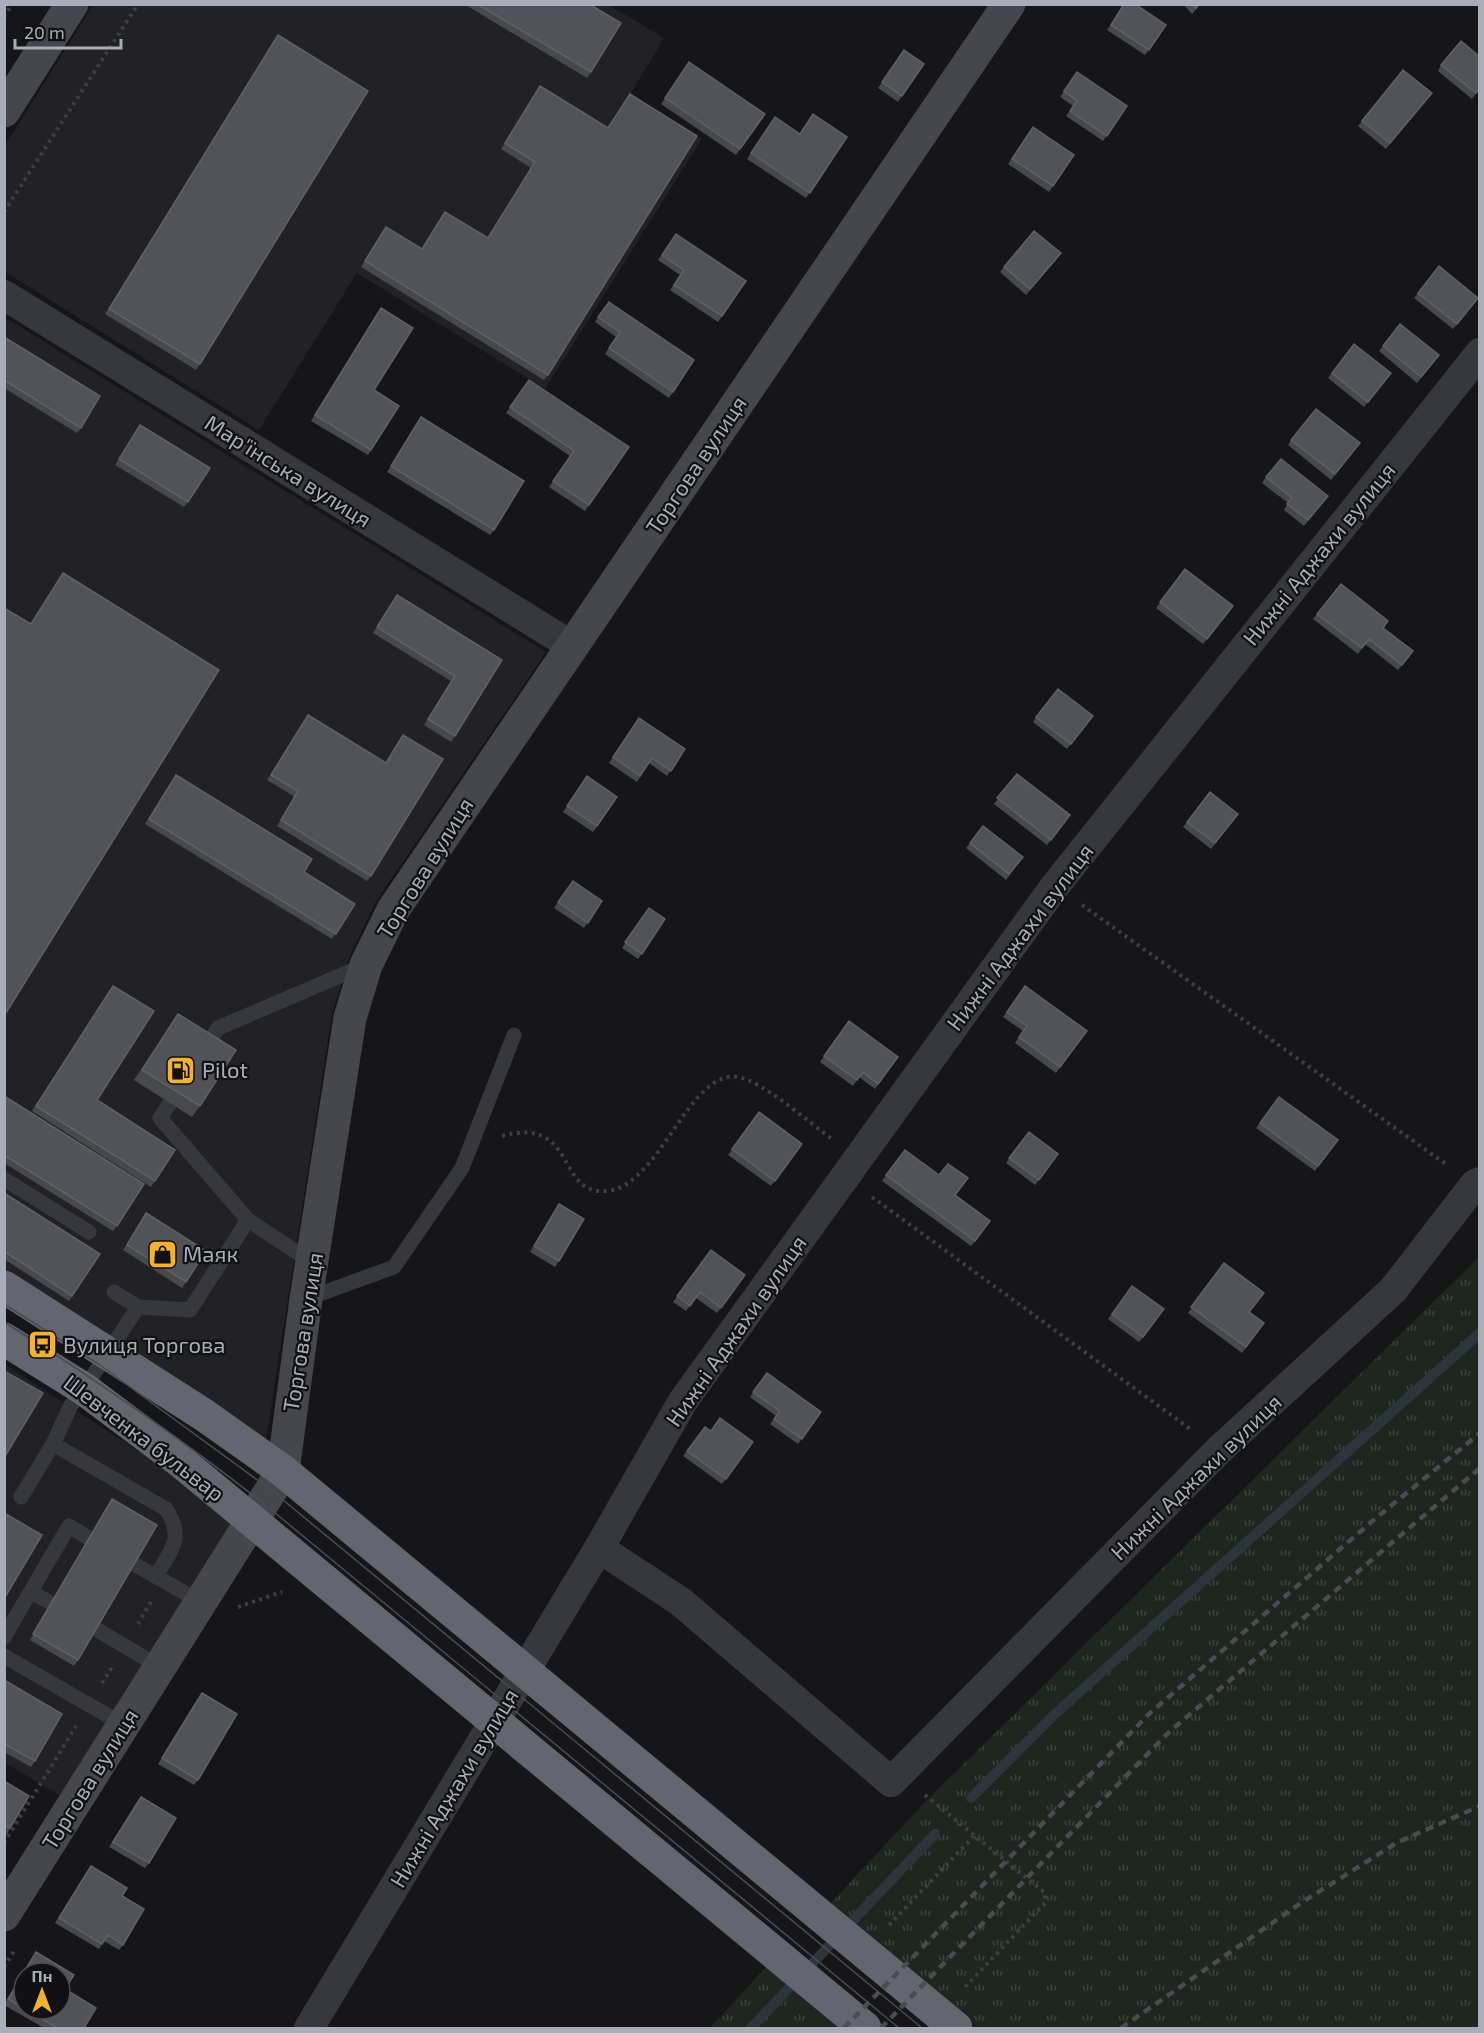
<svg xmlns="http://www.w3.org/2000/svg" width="1484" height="2033" viewBox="0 0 1484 2033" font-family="'Exo 2',sans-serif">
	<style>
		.built { fill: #222225 }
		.grass { fill: url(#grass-tufts) }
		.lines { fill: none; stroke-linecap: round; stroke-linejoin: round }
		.stream { stroke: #2c353c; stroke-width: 10 }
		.path { stroke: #3d3f44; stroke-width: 4; stroke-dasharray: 3 4.5; stroke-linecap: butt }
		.lane { stroke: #37383d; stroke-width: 15 }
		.street { stroke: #37383d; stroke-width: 30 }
		.secondary { stroke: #45474d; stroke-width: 33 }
		.highway { stroke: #63666e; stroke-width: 33 }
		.tram { stroke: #4a4c52; stroke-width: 1.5 }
		.rail { stroke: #4a4c52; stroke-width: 4.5; stroke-dasharray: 8 6; stroke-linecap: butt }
		.wall { fill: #47494d }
		.building { fill: #525359; stroke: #5f6168; stroke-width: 1.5 }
		.labels { text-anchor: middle; stroke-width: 4.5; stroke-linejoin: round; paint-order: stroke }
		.street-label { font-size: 22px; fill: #a8adb8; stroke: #111113 }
		.poi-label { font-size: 22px; fill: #a8adb8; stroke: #111113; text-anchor: start }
	</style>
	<defs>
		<pattern id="grass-tufts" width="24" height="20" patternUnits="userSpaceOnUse" patternTransform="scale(1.5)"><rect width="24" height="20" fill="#1e261f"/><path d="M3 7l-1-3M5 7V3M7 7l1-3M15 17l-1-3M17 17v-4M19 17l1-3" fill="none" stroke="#3c433d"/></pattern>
	</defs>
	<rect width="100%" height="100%" fill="#161618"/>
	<path class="built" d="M94,4L609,5L664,38L630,95L702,139L545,389L357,273L259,430L5,272L4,147Z
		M4,317L546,652L376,901L349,958L332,1014L266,1441L5,1271Z
		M4,1364L174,1474L232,1522L61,1796L5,1763Z"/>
	<path class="grass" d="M1479,1257V2028H977L829,1905L923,1804Z
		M768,1965L844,2028H710Z"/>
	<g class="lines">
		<path class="stream" d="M971,1798L1055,1714L1480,1333
			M751,2028L935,1834"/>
		<path class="path" d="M4,17L12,4
			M4,212L138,4
			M1082,905L1447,1165
			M502,1136C578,1115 555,1196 607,1191C660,1186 689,1069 738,1077C761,1080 811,1124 832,1139
			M872,1197L1193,1431
			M238,1607L282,1592
			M138,1624L151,1602
			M102,1683L112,1667
			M925,1795L1045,1893V1903L965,1987
			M4,1843L76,1726
			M889,1925L975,1835
			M4,1967L16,1948"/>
		<path class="lane" d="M206,1047L218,1028L363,966
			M170,1103L160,1118L248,1220L313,1263
			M4,1179L89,1232
			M114,1292L138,1307
			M306,1299L394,1267L462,1168L514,1035
			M53,1444L166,1509C185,1538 171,1550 156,1576
			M21,1497L53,1444L71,1405L84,1389L138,1307L190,1310L248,1220
			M134,1564L201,1602
			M31,1592L51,1603
			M96,1629L160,1667
			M4,1637L69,1526L89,1538
			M4,1656L124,1725"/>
		<path class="street" d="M4,295L572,646
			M599,1548L681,1602L891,1782L1219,1450L1393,1290L1475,1184L1480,1182
			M309,2028L599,1548L683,1401L1055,886L1480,353"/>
		<path class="secondary" d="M4,111L72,4
			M4,1915L283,1471L306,1299L350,1018L366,965L393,910L1009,4"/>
		<path class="highway" d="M4,1287L204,1415L283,1471L956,2028
			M4,1339L84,1389L180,1461L865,2028"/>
		<path class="tram" d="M4,1304L100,1365L271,1490L922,2028
			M4,1322C94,1378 180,1438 263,1503L899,2028"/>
		<path class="rail" d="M844,2028L1150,1713L1376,1518L1480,1433
			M881,2028L1169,1732L1480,1468
			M1121,2028L1301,1903L1398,1842L1480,1806"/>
	</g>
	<path class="wall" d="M464,4H589L591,72L587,78Z
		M1183,4H1201L1192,14Z
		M1124,5L1166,25L1145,55L1107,30Z
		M274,41L200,364L196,370L105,314Z
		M904,50L924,64L898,102L878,88Z
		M689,62L765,114L736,155L661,104Z
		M1441,65L1479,90L1472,99L1438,71Z
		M1077,72L1127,106L1103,141L1066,116L1073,106L1060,97Z
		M537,92L548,375L544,380L361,267L382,232L422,248L488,238L531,168L501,149Z
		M1428,98L1386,149L1358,126L1362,121Z
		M775,117L800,134L847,137L806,198L747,159Z
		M1033,127L1074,155L1049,192L1008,164Z
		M676,234L746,281L718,322L670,290L680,275L658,260Z
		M1057,259L1026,295L1000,272L1004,267Z
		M1418,293L1478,298L1453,329L1414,298Z
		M609,302L673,392L669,398L605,354L616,337L595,322Z
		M378,314L374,390L399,406L368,455L311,421Z
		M4,337L81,428L77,433L4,388Z
		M1354,344L1387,378L1364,407L1328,378Z
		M1383,346L1435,361L1417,383L1379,351Z
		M529,380L629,447L585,511L549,487L570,456L506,413Z
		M418,422L494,530L490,535L387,472Z
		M136,431L188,502L184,507L115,465Z
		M1291,440L1360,443L1331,480L1288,445Z
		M1266,477L1324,501L1304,526L1284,510L1288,503L1262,483Z
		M1185,569L1229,612L1203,644L1156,608Z
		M397,595L502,660L451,742L424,725L451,681L373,633Z
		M1317,614L1383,628L1413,651L1398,670L1365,644L1358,654L1313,619Z
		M1093,716L1067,749L1033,722L1036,717Z
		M639,718L685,749L667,776L649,763L637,782L609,763Z
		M304,721L371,876L367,881L277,826L295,797L267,780Z
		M1017,774L1070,815L1047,845L994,804Z
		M587,776L617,797L593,832L563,812Z
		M172,781L304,872L355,904L332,939L145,824Z
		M1210,792L1238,814L1211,849L1183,827Z
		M970,843L1023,857L1006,880L966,848Z
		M573,881L602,901L584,928L554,908Z
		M649,908L665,919L638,959L622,948Z
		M113,986L97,1100L175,1150L151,1187L32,1111Z
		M1025,986L1087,1031L1056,1073L1015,1043L1023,1031L1003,1017Z
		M178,1014L200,1106L192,1117L134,1080Z
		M849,1021L898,1057L875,1089L859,1077L853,1086L820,1062Z
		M4,1096L144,1184L113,1231L4,1163Z
		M1279,1097L1338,1140L1315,1171L1256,1128Z
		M759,1112L802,1144L771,1186L728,1155Z
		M1029,1132L1058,1154L1035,1185L1006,1163Z
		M886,1175L955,1195L990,1221L971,1246L882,1181Z
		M4,1193L100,1254L69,1301L4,1259Z
		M559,1204V1261L555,1267L530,1252Z
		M146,1213L206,1251L182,1288L123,1250Z
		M711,1250L745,1275L717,1313L696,1298L686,1311L673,1302Z
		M1224,1263L1250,1312L1264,1323L1242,1353L1188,1313Z
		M1132,1286L1164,1309L1139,1342L1108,1319Z
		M767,1373L821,1412L798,1444L770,1424L776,1416L750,1397Z
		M705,1427L711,1431L753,1442L722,1484L683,1456Z
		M112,1499L78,1660L74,1666L30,1640Z
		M4,1680L35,1761L31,1767L4,1752Z
		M198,1698V1780L194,1785L158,1764Z
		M4,1781L10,1828L7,1834L4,1832Z
		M137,1802L149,1863L145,1868L109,1847Z
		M87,1871L122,1896L123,1945L119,1950L104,1941L99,1949L55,1923Z
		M32,1958L65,1989L84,2028H44L4,2005Z"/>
	<path class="building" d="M477,4H589L621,23L591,72Z
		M1124,4H1135L1166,25L1149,50L1111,25Z
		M1192,4H1199L1196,8Z
		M278,35L368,91L200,364L109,309Z
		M1461,41L1479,56V89L1476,93L1441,65Z
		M904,50L924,64L902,96L882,82Z
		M689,62L765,114L740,149L665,98Z
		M1403,70L1432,93L1390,143L1362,121Z
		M1077,72L1127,106L1107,136L1070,111L1077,101L1064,91Z
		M540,86L608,128L630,94L697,136L548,375L365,261L386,227L422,249L445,212L488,238L535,162L505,143Z
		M813,114L847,137L810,193L751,153L775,117L800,134Z
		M1033,127L1074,155L1053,186L1012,159Z
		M1034,231L1061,253L1030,289L1004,267Z
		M676,234L746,281L722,316L674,285L684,270L662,255Z
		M1439,266L1478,298L1457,324L1418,293Z
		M609,302L694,360L673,392L609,348L620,332L598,317Z
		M381,308L413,328L374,390L399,406L371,450L315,415Z
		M1400,324L1439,355L1421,377L1383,346Z
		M4,337L100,396L81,428L4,380Z
		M1354,344L1391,373L1368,402L1332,373Z
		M529,380L629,447L589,505L553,481L574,451L510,407Z
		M1316,409L1360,443L1335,474L1291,440Z
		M421,417L524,481L494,530L391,466Z
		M140,425L210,468L188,502L119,459Z
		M1281,459L1328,496L1308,520L1287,504L1292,498L1266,477Z
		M1185,569L1233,606L1207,639L1160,602Z
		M63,573L219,670L4,1016V608L31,624Z
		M1341,584L1388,621L1383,628L1413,651L1402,665L1369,639L1362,648L1317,614Z
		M397,595L502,660L455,736L428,719L455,676L377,627Z
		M1058,689L1093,716L1071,744L1036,717Z
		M308,715L386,763L403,735L443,759L371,876L281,820L298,791L271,775Z
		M639,718L685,749L671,771L652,758L640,776L613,757Z
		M1017,774L1070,815L1051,840L997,798Z
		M176,775L312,859L304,872L355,904L336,934L149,819Z
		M587,776L617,797L597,826L567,806Z
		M1210,792L1238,814L1215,843L1187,822Z
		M983,826L1023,857L1009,874L970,843Z
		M573,881L602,901L588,923L558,902Z
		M649,908L665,919L642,954L625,942Z
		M113,986L154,1011L97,1100L175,1150L155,1181L36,1106Z
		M1025,986L1087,1031L1060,1067L1019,1037L1027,1026L1007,1012Z
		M178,1014L236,1050L200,1106L142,1070Z
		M849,1021L898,1057L878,1084L863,1072L857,1080L824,1056Z
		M4,1096L144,1184L117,1226L4,1155Z
		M1279,1097L1338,1140L1318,1166L1260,1123Z
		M759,1112L802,1144L775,1181L732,1149Z
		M1029,1132L1058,1154L1039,1180L1009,1158Z
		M905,1150L939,1175L948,1164L968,1178L955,1195L990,1221L975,1241L886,1175Z
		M4,1193L100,1254L72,1296L4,1251Z
		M559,1204L584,1219L559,1261L534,1246Z
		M146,1213L206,1251L186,1282L127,1245Z
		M711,1250L745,1275L721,1308L700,1292L690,1306L677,1296Z
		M1224,1263L1264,1293L1249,1312L1264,1323L1246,1347L1191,1307Z
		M1132,1286L1164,1309L1143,1337L1112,1314Z
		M4,1371L43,1393L4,1458Z
		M767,1373L821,1412L802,1439L774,1419L780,1411L753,1392Z
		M720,1418L753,1442L726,1479L687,1451L705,1427L711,1431Z
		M112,1499L157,1525L78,1660L33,1634Z
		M4,1513L42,1535L4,1599Z
		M4,1680L62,1714L35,1761L4,1744Z
		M202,1693L237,1714L198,1780L162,1758Z
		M4,1781L29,1796L10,1828L4,1825Z
		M141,1797L176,1818L149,1863L113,1842Z
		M91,1866L127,1888L122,1896L144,1909L123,1945L108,1935L102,1944L59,1918Z
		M36,1952L74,1975L65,1989L96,2008L84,2028H57L25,2009H60V1973H24V2009L8,1999Z"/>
	<defs>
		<symbol id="fuel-square" viewBox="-11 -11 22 22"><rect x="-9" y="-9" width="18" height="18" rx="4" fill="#f2b134" stroke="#111113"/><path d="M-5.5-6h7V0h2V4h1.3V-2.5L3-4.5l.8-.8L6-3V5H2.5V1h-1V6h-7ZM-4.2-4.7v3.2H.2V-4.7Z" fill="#111"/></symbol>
		<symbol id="shop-square" viewBox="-11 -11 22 22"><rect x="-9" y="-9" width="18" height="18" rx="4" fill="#f2b134" stroke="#111113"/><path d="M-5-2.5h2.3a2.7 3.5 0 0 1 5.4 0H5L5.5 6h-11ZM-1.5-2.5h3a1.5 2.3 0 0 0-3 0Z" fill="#111"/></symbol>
		<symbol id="bus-square" viewBox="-11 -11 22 22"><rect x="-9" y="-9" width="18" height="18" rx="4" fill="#f2b134" stroke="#111113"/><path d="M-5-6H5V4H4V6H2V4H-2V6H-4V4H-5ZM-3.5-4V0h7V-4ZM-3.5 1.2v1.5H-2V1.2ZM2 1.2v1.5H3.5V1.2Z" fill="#111"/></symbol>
	</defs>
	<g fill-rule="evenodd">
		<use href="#fuel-square" x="164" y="1054" width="33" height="33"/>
		<use href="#shop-square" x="146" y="1238" width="33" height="33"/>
		<use href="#bus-square" x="26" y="1328" width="33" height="33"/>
	</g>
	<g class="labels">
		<g class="street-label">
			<text transform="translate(696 465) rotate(-56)" y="8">Торгова вулиця</text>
			<text transform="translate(288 471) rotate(32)" y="8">Мар'їнська вулиця</text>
			<text transform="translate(1319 554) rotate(-51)" y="8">Нижні Аджахи вулиця</text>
			<text transform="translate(425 868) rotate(-58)" y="8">Торгова вулиця</text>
			<text transform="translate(1020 937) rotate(-53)" y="8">Нижні Аджахи вулиця</text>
			<text transform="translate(736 1331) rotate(-55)" y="8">Нижні Аджахи вулиця</text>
			<text transform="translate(303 1332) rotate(-81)" y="8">Торгова вулиця</text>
			<text transform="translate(144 1438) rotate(37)" y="8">Шевченка бульвар</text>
			<text transform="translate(1196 1477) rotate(-44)" y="8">Нижні Аджахи вулиця</text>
			<text transform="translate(90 1779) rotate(-58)" y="8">Торгова вулиця</text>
			<text transform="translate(454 1788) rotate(-59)" y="8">Нижні Аджахи вулиця</text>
		</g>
		<g class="poi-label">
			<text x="202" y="1078">Pilot</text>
			<text x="183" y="1262">Маяк</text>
			<text x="63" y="1353">Вулиця Торгова</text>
		</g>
	</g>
	<rect width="1484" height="2033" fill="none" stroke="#a8adb8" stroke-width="12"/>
	<g transform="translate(42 1991)"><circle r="28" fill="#111113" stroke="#4d4f55" stroke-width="1.5"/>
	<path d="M0-4.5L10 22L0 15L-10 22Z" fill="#f2b134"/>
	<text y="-9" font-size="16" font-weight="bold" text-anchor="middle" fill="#a8adb8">Пн</text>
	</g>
	<path d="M15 39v9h106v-9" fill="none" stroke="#a8adb8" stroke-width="3"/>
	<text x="24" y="39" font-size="18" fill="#a8adb8" stroke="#111113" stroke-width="4.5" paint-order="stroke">20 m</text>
</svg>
